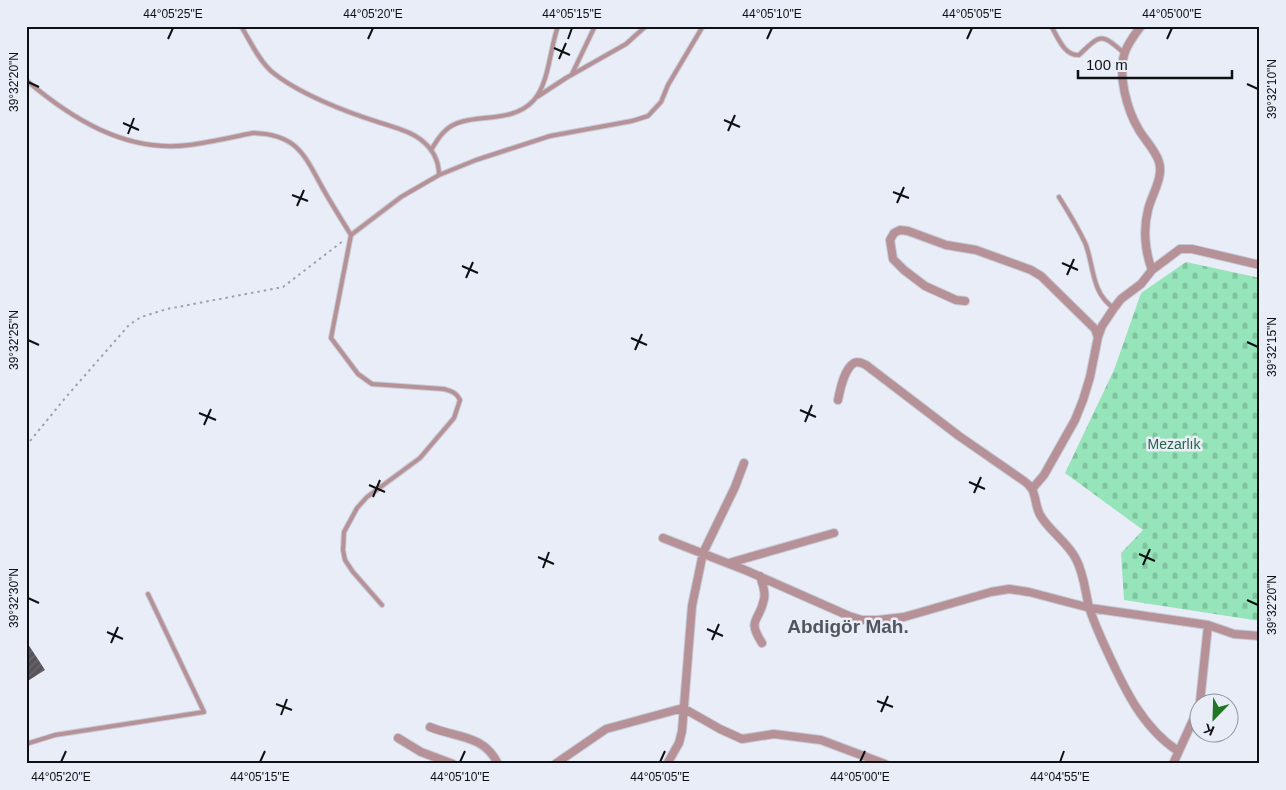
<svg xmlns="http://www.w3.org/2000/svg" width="1286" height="790" viewBox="0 0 1286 790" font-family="Arial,sans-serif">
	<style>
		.cemetery { fill: url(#cemetery-stones) }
		.building { fill: url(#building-hatch) }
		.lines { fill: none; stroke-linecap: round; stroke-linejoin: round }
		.lane-casing { stroke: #c6cad3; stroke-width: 6 }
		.street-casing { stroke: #c6cad3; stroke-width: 10 }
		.path { stroke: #9ea1a9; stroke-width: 2; stroke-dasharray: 2.5 4; stroke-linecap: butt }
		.lane { stroke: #b79198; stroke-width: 4 }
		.street { stroke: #b79198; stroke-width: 8 }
		.ticks { fill: none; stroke: #0e1013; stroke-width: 2 }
		.labels { text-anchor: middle; stroke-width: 5; stroke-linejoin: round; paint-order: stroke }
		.park-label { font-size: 14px; fill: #276447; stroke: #e9edf7 }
		.district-label { font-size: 19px; font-weight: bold; fill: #51555d; stroke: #e9edf7 }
		.neatline { fill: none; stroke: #0e1013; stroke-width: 2 }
		.ticks-label { font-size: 12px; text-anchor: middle; fill: #0e1013 }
	</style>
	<defs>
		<pattern id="cemetery-stones" width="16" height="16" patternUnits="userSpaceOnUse" patternTransform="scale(1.25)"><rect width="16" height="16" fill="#96e5ba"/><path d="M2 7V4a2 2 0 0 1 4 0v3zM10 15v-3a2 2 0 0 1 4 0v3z" fill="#80c39f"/></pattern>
		<pattern id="building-hatch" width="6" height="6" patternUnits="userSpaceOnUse" patternTransform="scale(1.25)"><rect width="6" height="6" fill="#59545b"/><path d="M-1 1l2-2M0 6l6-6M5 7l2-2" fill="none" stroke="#6c686e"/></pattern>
	</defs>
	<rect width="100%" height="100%" fill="#e9edf7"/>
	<path class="cemetery" d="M1186,262L1260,278V621L1124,600L1121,553L1143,530L1065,473L1114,370L1141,293Z"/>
	<path class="building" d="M26,641L45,670L26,682Z"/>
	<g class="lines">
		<defs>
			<path id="lane" d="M241,26C250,41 258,59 271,71C297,93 346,112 378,122C392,127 408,130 420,139C432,148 439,160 439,175L401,197L351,235
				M1051,26C1058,37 1064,56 1079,55C1101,34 1101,33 1124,53
				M572,74L595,26
				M26,80C72,119 126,153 189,145C211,142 232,137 253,133C296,134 304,154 322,187C331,203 341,219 351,235L331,338L358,374L372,384L444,389C451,391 456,392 460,400L454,418L420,458L367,497L357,508L344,532L343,550L345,560L353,572L382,605
				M537,97L566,78L626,44L646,26
				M431,150C435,144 439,136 445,131C465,110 510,127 534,100C549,83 550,48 558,26
				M439,175L476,160L550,136L632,121L648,116L661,102L668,85L703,26
				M1059,197C1069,213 1079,229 1086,245C1094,268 1092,294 1114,308
				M26,744L55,735L204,712L148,594"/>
			<path id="street" d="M1141,26C1135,34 1128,43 1125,52C1117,74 1127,110 1139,130C1145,140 1156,151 1159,162C1164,177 1151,196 1148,210C1143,229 1145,252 1152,270
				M965,301L956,300L925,286L904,270L893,259L890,240L894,233L900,230L908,231L946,245L976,250L1031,270L1041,276L1095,329L1098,337
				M838,400C840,390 844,369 854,363C858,361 862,363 866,365L959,436L1024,481C1027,483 1030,486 1032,489C1037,499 1035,509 1042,518C1052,533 1068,543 1076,559C1084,574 1085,591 1089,607C1094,623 1101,638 1108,653C1125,690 1143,728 1178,751
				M1032,489L1044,475L1075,420L1083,400L1090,377L1098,337L1102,326L1114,308L1121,299L1141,284L1152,270L1180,249H1192L1260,265
				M663,538L745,570L849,616L862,620H878L904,617L991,592L1009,589L1029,592L1090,608L1208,625L1234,634L1260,636
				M729,563L834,533
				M760,576C762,583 766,591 764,599C760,622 746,618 762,643
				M1200,702L1208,625
				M430,727C456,738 484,734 498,764
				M398,738L421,752L453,764
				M555,764L606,729L683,708L720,729L742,739L774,734L821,740L885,764
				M667,764L679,743L682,731L692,606L703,553L735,487L744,463
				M1173,764L1198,709"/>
		</defs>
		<use href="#lane" class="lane-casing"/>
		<use href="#street" class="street-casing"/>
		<path class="path" d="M26,446L66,397L129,325L141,317L167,309L283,287L343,241"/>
		<use href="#lane" class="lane"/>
		<use href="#street" class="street"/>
	</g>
	<path class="ticks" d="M168,39L173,28M368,39L373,28M568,39L572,28M767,39L772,28M967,39L972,28M1167,39L1172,28M554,48L570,55M559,59L566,43M28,82L39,87M1247,84L1258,89M724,120L740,127M123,123L139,130M728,131L735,115M128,134L134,118M893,192L909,198M292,195L308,201M897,203L904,187M297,206L304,190M1062,263L1078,270M462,266L478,273M1067,275L1074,259M466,278L473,262M631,338L647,345M28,340L39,345M1247,342L1258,347M635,350L642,334M800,410L816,417M199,413L216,420M805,422L812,405M204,425L211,409M969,482L985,489M369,485L385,492M974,493L981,477M373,497L380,480M1139,554L1155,561M538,557L554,564M1143,565L1150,549M543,568L549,552M28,598L39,603M1247,600L1258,605M707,629L723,636M107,632L123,639M712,640L719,624M111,643L118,627M877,701L893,707M276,704L292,710M881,712L888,696M281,715L287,699M61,762L66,751M260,762L265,751M460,762L465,751M660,762L665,751M860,762L865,751M1060,762L1064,751"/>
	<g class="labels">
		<g class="park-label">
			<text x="1174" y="449">Mezarlık</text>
		</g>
		<g class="district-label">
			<text x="848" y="633">Abdigör Mah.</text>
		</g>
	</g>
	<rect width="1286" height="790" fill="none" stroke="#e9edf7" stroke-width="55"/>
	<g transform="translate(1214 718) rotate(203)"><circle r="24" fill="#e9edf7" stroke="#91959c"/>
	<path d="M0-4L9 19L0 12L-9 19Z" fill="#207622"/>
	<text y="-8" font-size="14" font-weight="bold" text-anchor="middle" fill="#0e1013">K</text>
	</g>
	<path d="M1078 70v8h154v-8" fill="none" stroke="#0e1013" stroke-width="2.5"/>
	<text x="1086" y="70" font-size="15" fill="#0e1013" stroke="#e9edf7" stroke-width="4" paint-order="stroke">100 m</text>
	<rect x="28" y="28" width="1230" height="734" class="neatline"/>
	<g class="ticks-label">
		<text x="173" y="18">44°05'25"E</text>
		<text x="373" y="18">44°05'20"E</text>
		<text x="572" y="18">44°05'15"E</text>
		<text x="772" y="18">44°05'10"E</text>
		<text x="972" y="18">44°05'05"E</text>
		<text x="1172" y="18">44°05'00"E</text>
		<text transform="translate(14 82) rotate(-90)" y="4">39°32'20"N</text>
		<text transform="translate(1272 89) rotate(-90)" y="4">39°32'10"N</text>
		<text transform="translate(14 340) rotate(-90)" y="4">39°32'25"N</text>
		<text transform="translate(1272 347) rotate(-90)" y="4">39°32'15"N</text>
		<text transform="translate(14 598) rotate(-90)" y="4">39°32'30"N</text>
		<text transform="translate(1272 605) rotate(-90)" y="4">39°32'20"N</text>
		<text x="61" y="781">44°05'20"E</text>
		<text x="260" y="781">44°05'15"E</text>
		<text x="460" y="781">44°05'10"E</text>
		<text x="660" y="781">44°05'05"E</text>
		<text x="860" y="781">44°05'00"E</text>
		<text x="1060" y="781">44°04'55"E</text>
	</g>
</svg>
